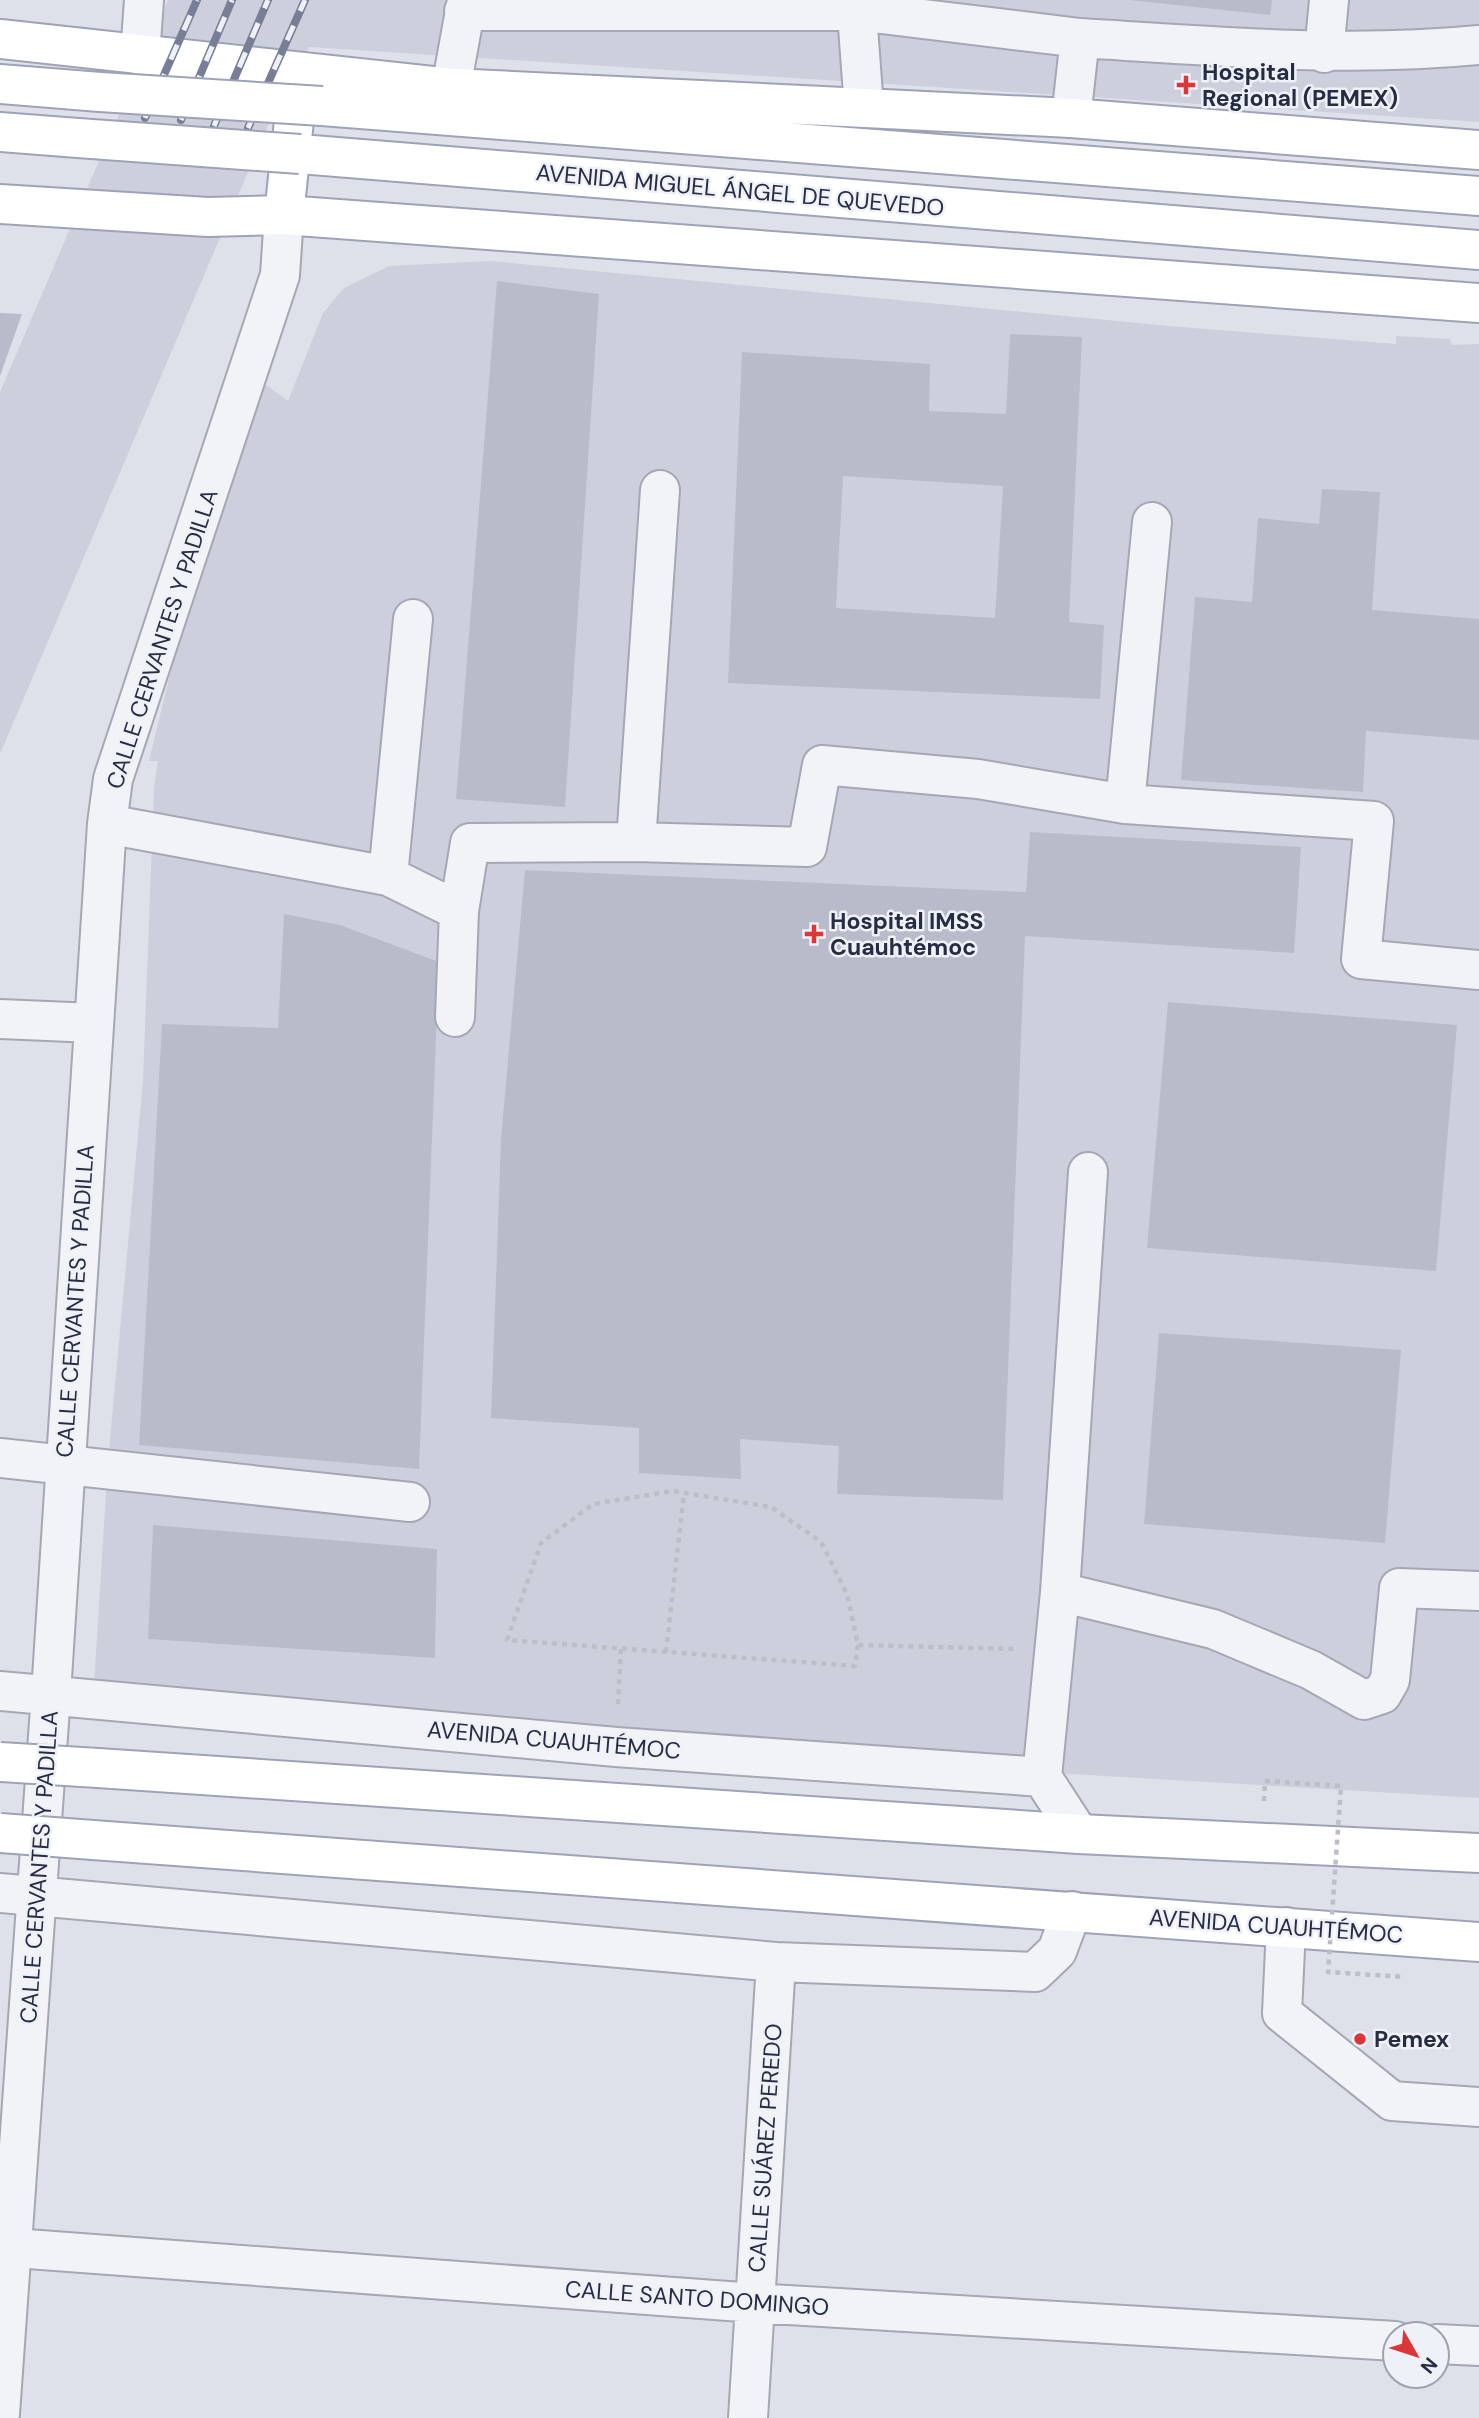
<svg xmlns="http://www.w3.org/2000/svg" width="1479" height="2418" viewBox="0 0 1479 2418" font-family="'DM Sans',sans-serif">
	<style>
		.built { fill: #cdd0dc }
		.building { fill: #b8bcca; fill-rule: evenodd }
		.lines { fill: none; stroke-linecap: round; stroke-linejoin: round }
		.minor-casing { stroke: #a4a7b4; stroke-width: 42 }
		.major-casing { stroke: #9da3b7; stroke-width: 42 }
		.path { stroke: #bdbfc8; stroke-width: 4.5; stroke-dasharray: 5 5; stroke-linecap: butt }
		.minor { stroke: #f2f3f7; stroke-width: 38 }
		.major { stroke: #fff; stroke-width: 38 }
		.rail-casing { stroke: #777e95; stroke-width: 8 }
		.rail { stroke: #eef1f7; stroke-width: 5; stroke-dasharray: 16; stroke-linecap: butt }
		.major-bridge-casing { stroke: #9da3b7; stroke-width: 42; stroke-linecap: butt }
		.path-bridge { stroke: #bdbfc8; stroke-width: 4.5; stroke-dasharray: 5 5; stroke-linecap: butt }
		.major-bridge { stroke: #fff; stroke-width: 38 }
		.poi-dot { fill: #db3738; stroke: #eef1f7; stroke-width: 2.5 }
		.labels { text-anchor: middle; stroke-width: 5; stroke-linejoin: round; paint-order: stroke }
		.poi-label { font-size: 23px; font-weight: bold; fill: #262c42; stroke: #eef1f7; text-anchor: start }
		.street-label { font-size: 23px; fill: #262c42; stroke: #eef1f7 }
	</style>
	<rect width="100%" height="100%" fill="#dfe1ea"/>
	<path class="built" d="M168,0H1479V122L309,47L269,123L0,754V392Z
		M491,261L1169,326L1396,344V336L1450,339L1452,345L1479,344V1798L967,1768L93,1701L108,1461L143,1080L154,788L158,761H149L244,369L288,401L323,313L344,288L389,266Z"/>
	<path class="building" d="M1129,0H1272L1270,15Z
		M497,281L599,294L565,807L456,799Z
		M0,313L22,314L0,376Z
		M1010,334L1082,337L1069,622L1104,625L1100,699L728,683L742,352L930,364L929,411L1006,414ZM843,476L1003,486L995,618L836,608Z
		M1322,489L1380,492L1372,610L1479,619V740L1366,731L1363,792L1181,780L1195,597L1252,602L1258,518L1319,524Z
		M1030,832L1301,847L1294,953L1025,936L1003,1500L837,1494L839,1446L740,1439L741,1479L639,1473V1428L491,1418L501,1139L525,870L1026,892Z
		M284,914L340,925L439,962L419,1469L139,1445L162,1024L278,1028Z
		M1168,1002L1457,1025L1436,1271L1147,1248Z
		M1159,1333L1401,1350L1385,1543L1144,1524Z
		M153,1525L437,1549L435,1658L148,1639Z"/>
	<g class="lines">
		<defs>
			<path id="minor" d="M856,0L864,108
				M464,11H857L1080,38
				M1324,53L1329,0
				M140,55L144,0
				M451,88L467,0
				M1071,118L1080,38C1213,46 1346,58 1479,45
				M1125,804L1152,522
				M107,824L388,876L413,619
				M636,842L807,847L822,765L978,779L1125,804L1374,821L1361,959L1479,970
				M388,876L459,911L470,843L636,842L660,490
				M455,1017L459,911
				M0,1019L94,1023
				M0,1458L410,1502
				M1060,1592L1213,1629L1311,1670L1364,1700L1382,1694L1390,1680L1399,1588L1479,1591
				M0,1691L616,1747L1042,1777L1079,1834
				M1042,1777L1060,1592L1088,1172
				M0,1893L776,1962L1035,1972L1057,1951L1072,1911
				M1286,1927L1282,2013L1392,2101L1479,2107
				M0,2247L755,2303L1395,2341
				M1437,2344L1479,2346
				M0,2414L51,1694L107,824L113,779L280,275L284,215
				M748,2418L776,1962"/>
			<path id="major" d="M0,39L451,88L1071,118L1479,150
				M0,84L100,92
				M322,106L1479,196
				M0,132L78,138
				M300,154L1479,250
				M0,204L208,217L284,215L1479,303
				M284,215L299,73
				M98,1768L1079,1834L1479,1853
				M93,1840L1479,1942"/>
		</defs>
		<use href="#minor" class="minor-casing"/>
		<use href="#major" class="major-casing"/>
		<path class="path" d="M858,1645L855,1666L507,1640L541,1543L593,1504L673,1491L771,1507L821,1542L847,1594L858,1645L1015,1649
			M666,1652L684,1493
			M618,1704L621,1648
			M1264,1801L1265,1781"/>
		<use href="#minor" class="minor"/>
		<use href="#major" class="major"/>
		<defs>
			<path id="rail" d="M145,118L197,0
				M181,120L232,0
				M214,126L268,0
				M248,128L305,0"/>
		</defs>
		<use href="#rail" class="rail-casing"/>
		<use href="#rail" class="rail"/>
		<defs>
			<path id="major-bridge" d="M100,92L322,106
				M78,138L300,154
				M0,1762L98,1768
				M0,1833L93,1840"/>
		</defs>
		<use href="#major-bridge" class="major-bridge-casing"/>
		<path class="path-bridge" d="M1265,1781L1341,1786L1328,1972L1405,1977"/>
		<use href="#major-bridge" class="major-bridge"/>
	</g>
	<g class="poi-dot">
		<path d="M1182.5 74.5h7v7h7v7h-7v7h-7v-7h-7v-7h7z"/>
		<path d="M810.5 923.5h7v7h7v7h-7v7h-7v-7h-7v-7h7z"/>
		<circle cx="1360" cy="2039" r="7"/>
	</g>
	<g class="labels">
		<g class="poi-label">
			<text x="1202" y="80">Hospital<tspan x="1202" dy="26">Regional (PEMEX)</tspan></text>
			<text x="830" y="929">Hospital IMSS<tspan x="830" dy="26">Cuauhtémoc</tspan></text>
			<text x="1374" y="2047">Pemex</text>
		</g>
		<g class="street-label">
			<text transform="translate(740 190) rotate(5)" y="8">AVENIDA MIGUEL ÁNGEL DE QUEVEDO</text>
			<text transform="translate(162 639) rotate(-72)" y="8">CALLE CERVANTES Y PADILLA</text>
			<text transform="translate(75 1301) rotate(-86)" y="8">CALLE CERVANTES Y PADILLA</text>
			<text transform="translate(554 1740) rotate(5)" y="8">AVENIDA CUAUHTÉMOC</text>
			<text transform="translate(39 1867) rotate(-86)" y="8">CALLE CERVANTES Y PADILLA</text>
			<text transform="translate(1276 1926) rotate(4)" y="8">AVENIDA CUAUHTÉMOC</text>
			<text transform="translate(765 2148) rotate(-86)" y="8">CALLE SUÁREZ PEREDO</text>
			<text transform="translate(697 2298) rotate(4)" y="8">CALLE SANTO DOMINGO</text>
		</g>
	</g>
	<g transform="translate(1416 2355) rotate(129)"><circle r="33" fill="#eef1f7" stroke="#9ea2af" stroke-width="2"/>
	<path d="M0-5L12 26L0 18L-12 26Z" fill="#db3738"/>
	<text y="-10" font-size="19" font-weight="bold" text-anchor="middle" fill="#262c42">N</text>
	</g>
</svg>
